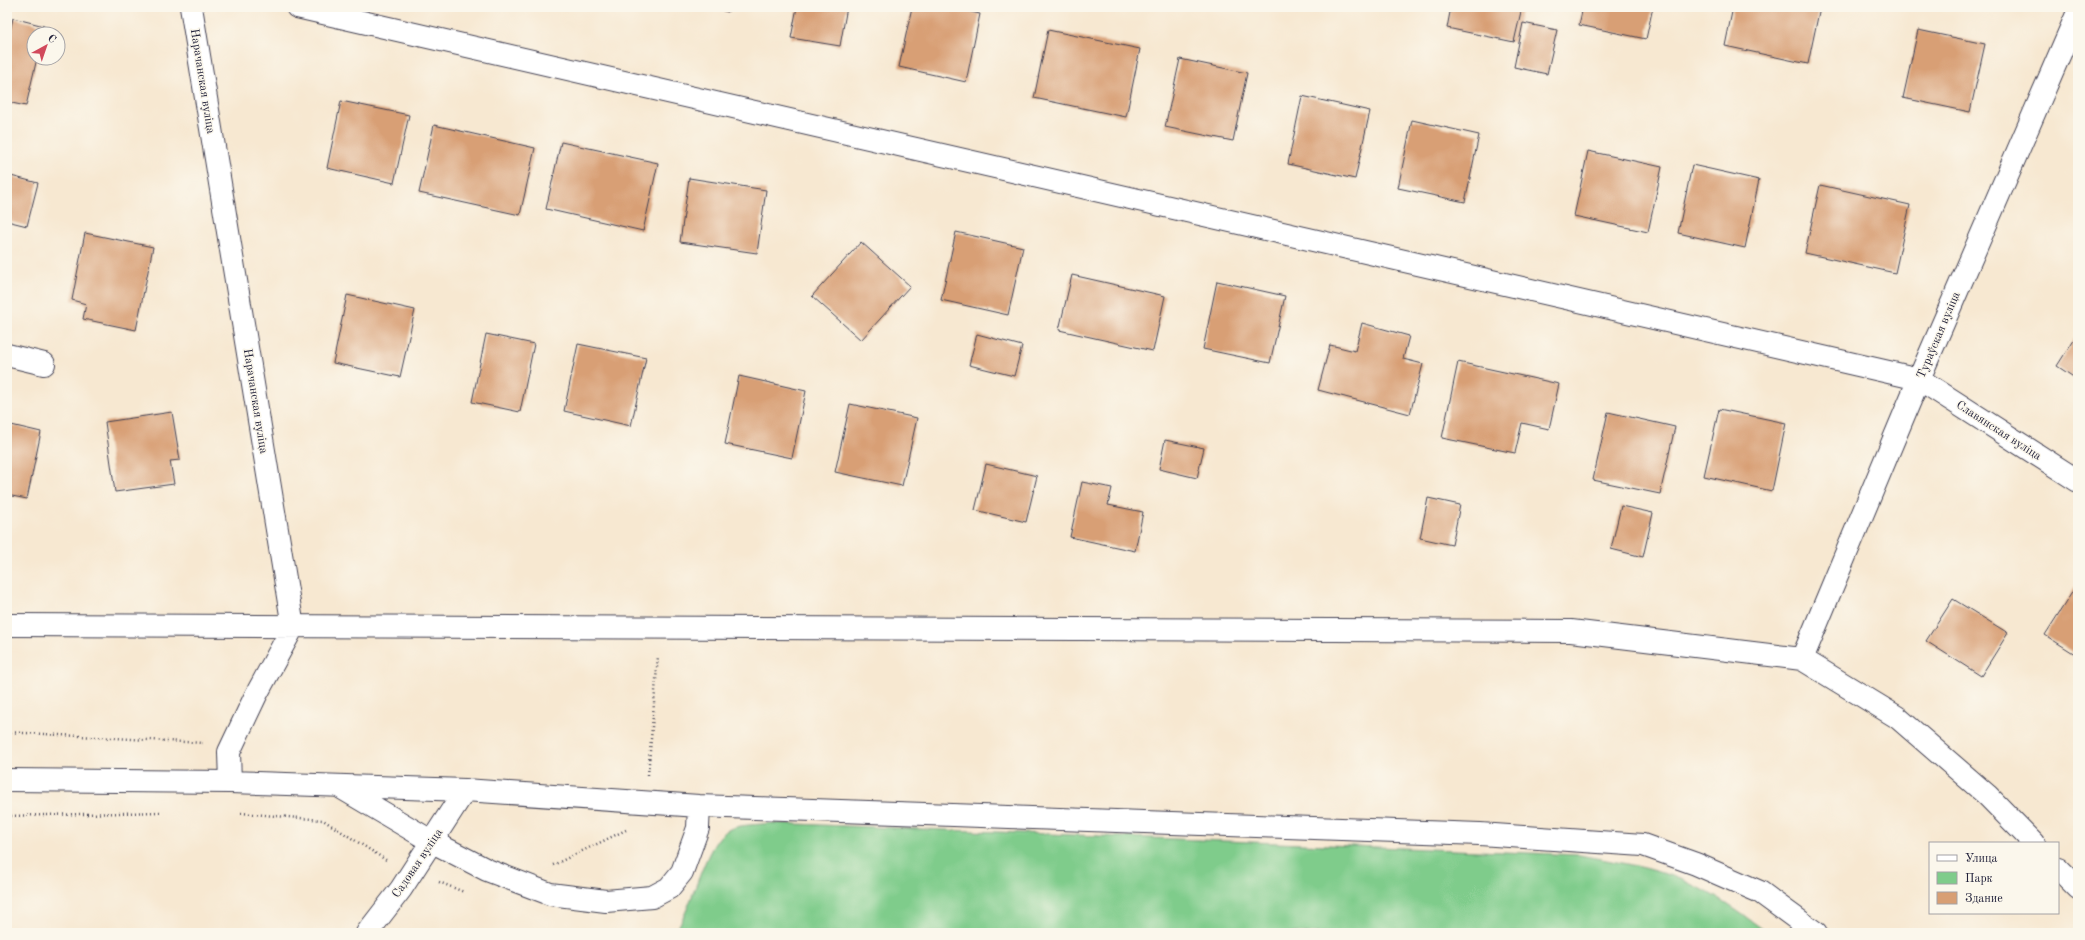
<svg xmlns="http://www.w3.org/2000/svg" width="2085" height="940" viewBox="0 0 2085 940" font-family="'Old Standard TT',serif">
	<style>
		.green { fill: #7fcc8b; stroke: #507763 }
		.building { fill: #d89f74 }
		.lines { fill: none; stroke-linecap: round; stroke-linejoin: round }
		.minor-casing { stroke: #424052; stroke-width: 24 }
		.path { stroke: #424052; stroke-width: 2.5; stroke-dasharray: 1 3; stroke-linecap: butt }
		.minor { stroke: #fff; stroke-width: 22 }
		.labels { text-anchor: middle; stroke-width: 3; stroke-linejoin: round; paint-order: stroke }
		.street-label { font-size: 12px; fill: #22223b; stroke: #fbf7ec }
	</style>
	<rect width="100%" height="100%" fill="#fbf7ec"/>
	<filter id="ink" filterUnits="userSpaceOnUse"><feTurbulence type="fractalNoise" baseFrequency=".025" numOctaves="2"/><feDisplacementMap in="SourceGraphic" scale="8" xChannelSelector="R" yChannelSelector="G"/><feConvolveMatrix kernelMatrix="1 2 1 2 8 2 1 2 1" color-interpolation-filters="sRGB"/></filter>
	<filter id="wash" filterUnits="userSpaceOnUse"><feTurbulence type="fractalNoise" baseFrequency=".012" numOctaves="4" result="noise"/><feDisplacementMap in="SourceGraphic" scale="16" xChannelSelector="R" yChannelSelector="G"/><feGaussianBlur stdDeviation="0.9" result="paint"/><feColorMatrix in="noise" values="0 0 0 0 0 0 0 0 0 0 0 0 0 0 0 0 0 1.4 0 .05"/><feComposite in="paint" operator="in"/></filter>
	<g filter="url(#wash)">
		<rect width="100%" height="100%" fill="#f7e8d1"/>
		<path class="green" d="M770,823L1580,855C1615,862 1652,867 1685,881C1715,894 1742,914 1768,933H674C694,908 704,840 730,829C742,824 758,825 770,823Z"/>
		<g id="blocks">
			<path class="building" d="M707,7H729L728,12Z
				M797,7H847L840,46L791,38Z
				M912,7H948L980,14L966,82L899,67Z
				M1451,7H1522L1514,42L1447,28Z
				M1583,7H1653L1646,39L1579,25Z
				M1733,7H1820L1808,64L1725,46Z
				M13,18L44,26L42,34H34V58H37L26,106L7,102V44Z
				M1523,23L1557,30L1547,74L1514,67Z
				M1048,30L1140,49L1126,117L1034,98Z
				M1918,30L1985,44L1970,112L1903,98Z
				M1180,59L1247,73L1233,141L1165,127Z
				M1302,96L1370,111L1355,179L1288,164Z
				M341,101L409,115L394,183L327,168Z
				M1412,120L1479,135L1465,202L1398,188Z
				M434,125L535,148L520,215L419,193Z
				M561,142L658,163L643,231L546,209Z
				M1588,151L1662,167L1648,232L1574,216Z
				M1692,165L1759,180L1745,248L1678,233Z
				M7,175L38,183L27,226L7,221Z
				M689,178L766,190L757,253L680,242Z
				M1820,185L1910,205L1895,273L1805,253Z
				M956,232L1023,247L1008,315L941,300Z
				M85,233L153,247L136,330L83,319L86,304L72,300Z
				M861,242L910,286L861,340L812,296Z
				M1072,275L1165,296L1153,351L1059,330Z
				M1217,281L1285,296L1270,363L1203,349Z
				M347,295L415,310L400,377L333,363Z
				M1362,323L1409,336L1403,359L1423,364L1410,414L1318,390L1330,345L1355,351Z
				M2078,333V380L2057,366Z
				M486,334L534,344L520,412L472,402Z
				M977,334L1022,346L1014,376L969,365Z
				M578,344L646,358L631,426L564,411Z
				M1458,362L1559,384L1549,429L1522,423L1515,453L1442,438Z
				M739,376L806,391L792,458L725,444Z
				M850,404L917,418L902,486L835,472Z
				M1719,409L1786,423L1772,491L1704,476Z
				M172,412L180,460L170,461L174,484L115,492L105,422Z
				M1608,412L1675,427L1660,494L1593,480Z
				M7,424L41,432L27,499L7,495Z
				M1165,440L1204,448L1197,478L1159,469Z
				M986,464L1037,476L1026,522L975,510Z
				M1082,482L1112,488L1108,505L1143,512L1135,551L1070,537Z
				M1428,498L1460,505L1452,545L1420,538Z
				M1621,506L1653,513L1643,557L1611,549Z
				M2078,583V656L2045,635Z
				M1953,599L2008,633L1981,676L1926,641Z"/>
		</g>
	</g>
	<g filter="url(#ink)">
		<use href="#blocks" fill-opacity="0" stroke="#424052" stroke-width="1"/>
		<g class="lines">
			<defs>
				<path id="minor" d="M191,7L293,627L256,695L229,752L230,782
					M297,7L1919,379L2078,481
					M7,355L44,364
					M7,625L1571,631L1802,659L1897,717L1987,795L2034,843
					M1802,659L1919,379L2078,12
					M7,780L230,782L465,790L699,806L1480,834L1643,845L1696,864L1760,892L1816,933
					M340,787L431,841L487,870L550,894L606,901L652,897L669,888L682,872L698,828L699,806
					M2058,868L2078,888
					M367,933L401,889L465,790"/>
			</defs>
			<use href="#minor" class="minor-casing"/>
			<path class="path" d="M7,732L203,743
				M648,775L658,656
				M241,813L323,820L386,860
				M7,816L160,812
				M553,865L626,830
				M439,882L464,892"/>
			<use href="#minor" class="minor"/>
		</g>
	</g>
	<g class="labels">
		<g class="street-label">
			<text transform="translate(203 81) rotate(81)" y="4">Нарачанская вуліца</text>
			<text transform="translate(1938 335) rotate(-67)" y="4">Тураўская вуліца</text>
			<text transform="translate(256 401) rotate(81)" y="4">Нарачанская вуліца</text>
			<text transform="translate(1999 430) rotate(33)" y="4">Славянская вуліца</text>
			<text transform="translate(417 863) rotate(-56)" y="4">Садовая вуліца</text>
		</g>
	</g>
	<rect width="2085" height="940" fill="none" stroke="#fbf7ec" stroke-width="24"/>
	<rect x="1929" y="842" width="130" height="72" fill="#fbf7ec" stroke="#a4a2a5"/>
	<rect x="1937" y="855" width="20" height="6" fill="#ffffff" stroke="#a4a2a5"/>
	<text x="1965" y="862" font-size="12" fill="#22223b">Улица</text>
	<rect x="1937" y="872" width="20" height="12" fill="#7fcc8b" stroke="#a4a2a5"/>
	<text x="1965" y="882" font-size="12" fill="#22223b">Парк</text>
	<rect x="1937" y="892" width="20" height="12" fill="#d89f74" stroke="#a4a2a5"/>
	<text x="1965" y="902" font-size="12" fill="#22223b">Здание</text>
	<g transform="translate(46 46) rotate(40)"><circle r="19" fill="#fbf7ec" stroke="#a4a2a5"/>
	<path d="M0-3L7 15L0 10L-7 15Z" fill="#d1495b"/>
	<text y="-6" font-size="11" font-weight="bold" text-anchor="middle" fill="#22223b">С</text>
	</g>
</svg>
